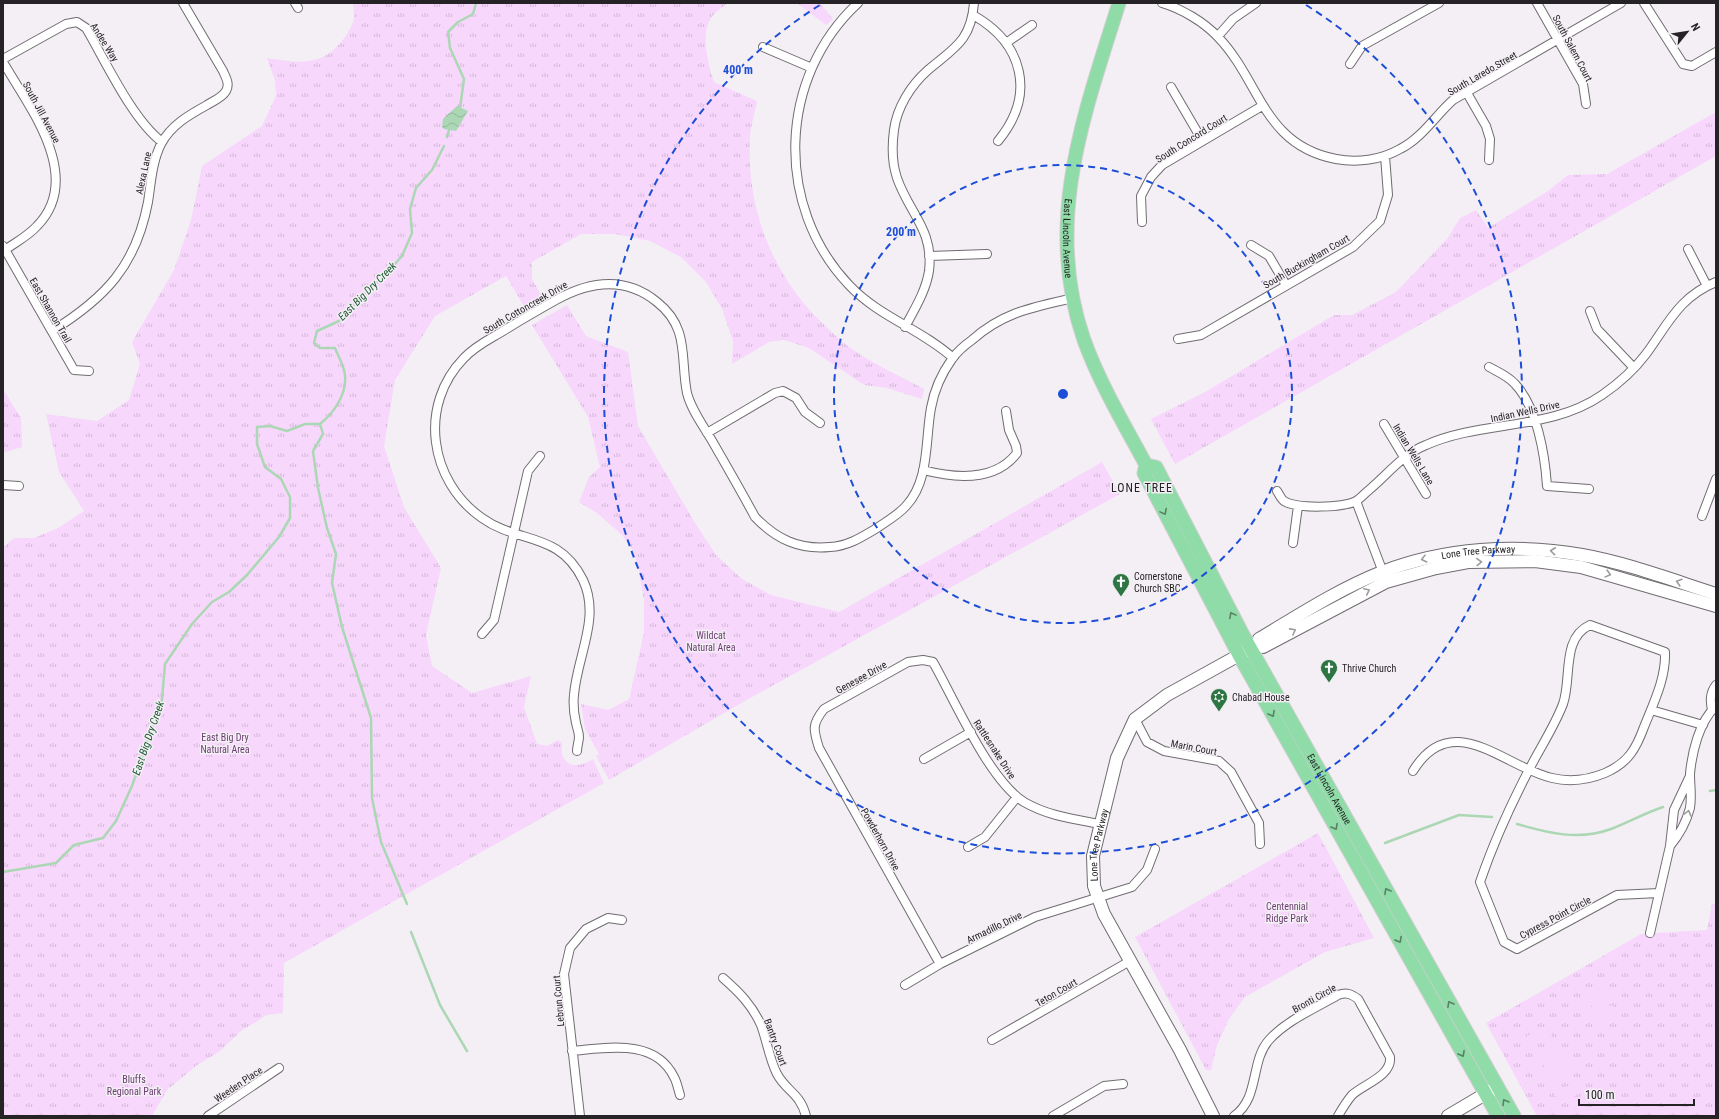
<svg xmlns="http://www.w3.org/2000/svg" width="1719" height="1119" viewBox="0 0 1719 1119" font-family="'Roboto Condensed',sans-serif">
	<style>
		.grass { fill: url(#grass-tufts) }
		.garden { fill: #f7d7fc }
		.water { fill: url(#water-waves) }
		.lines { fill: none; stroke-linecap: round; stroke-linejoin: round }
		.stream { stroke: #acd7b4; stroke-width: 2.5 }
		.street-casing { stroke: #706c71; stroke-width: 10 }
		.secondary-casing { stroke: #706c71; stroke-width: 14 }
		.primary-casing { stroke: #cfcfcf; stroke-width: 15 }
		.street { stroke: #fff; stroke-width: 8 }
		.secondary { stroke: #fff; stroke-width: 12 }
		.primary { stroke: #8fdca8; stroke-width: 13 }
		.oneway { stroke: #5a8066 }
		.oneway2 { stroke: #9d9c9d }
		.ring { fill: none; stroke: #1d4ed8; stroke-width: 2; stroke-dasharray: 7 5 }
		.labels { text-anchor: middle; stroke-width: 3; stroke-linejoin: round; paint-order: stroke }
		.street-label { font-size: 10px; fill: #252325; stroke: #f4eff5 }
		.poi-label { font-size: 10px; fill: #252325; stroke: #f4eff5; text-anchor: start }
		.park-label { font-size: 10px; fill: #6c4073; stroke: #f4eff5 }
		.water-label { font-size: 11px; font-style: italic; fill: #195a2f; stroke: #f4eff5 }
		.quarter-label { font-size: 12px; letter-spacing: 1px; fill: #252325; stroke: #f4eff5 }
		.centre { fill: #1d4ed8; stroke: #f4eff5; stroke-width: 2 }
		.ring-label { font-size: 12px; text-anchor: middle; font-weight: bold; fill: #1d4ed8; stroke: #f4eff5; stroke-width: 3; stroke-linejoin: round; paint-order: stroke }
	</style>
	<defs>
		<pattern id="grass-tufts" width="24" height="20" patternUnits="userSpaceOnUse"><rect width="24" height="20" fill="#f7d7fc"/><path d="M3 7l-1-3M5 7V3M7 7l1-3M15 17l-1-3M17 17v-4M19 17l1-3" fill="none" stroke="#d4b8d8"/></pattern>
		<pattern id="water-waves" width="16" height="10" patternUnits="userSpaceOnUse"><rect width="16" height="10" fill="#acd7b4"/><path d="M0 5q4-4 8 0t8 0" fill="none" stroke="#94b89b"/></pattern>
	</defs>
	<rect width="100%" height="100%" fill="#f4eff5"/>
	<path class="grass" d="M353,3H728C723,7 715,12 711,18C700,37 708,62 714,82L757,101C755,112 751,125 750,136C746,205 770,270 818,319C829,329 840,341 852,349C875,365 900,376 924,389L922,399L887,388L864,385L809,348L784,340L769,342L732,364L733,341L722,309L706,282L681,257L650,241L615,234H581L532,262V279L543,298L525,308L506,276L435,316L395,380L384,446L404,507L441,568L426,635L432,666L472,693L531,676L524,707L537,744L547,746L558,740L562,743C559,767 576,770 593,759L604,783L284,963L283,1013L267,1015L241,1031L220,1051L196,1066L167,1090L152,1116H3V548L14,538H34L58,528L84,511L59,472L46,414L97,421L129,400L140,364L132,342L174,270L191,220L202,166L262,126L276,96L275,81L267,58C282,60 299,64 314,60C332,56 347,38 353,22C355,16 353,9 353,3Z
		M797,3H820L833,19L826,25Z
		M1716,112V156L1175,464L1151,419L1205,392L1334,315H1352L1396,292L1447,239L1460,218L1476,210L1488,228L1548,191L1568,175L1607,174Z
		M567,305L586,336L628,352L638,426L695,523L716,555L742,579L771,595L839,612L1102,462L1120,494L743,702L609,780L596,756L599,754L585,729L581,704L608,710L629,699L644,633V600L638,566L632,549L622,535L597,513L579,502L589,477L600,467L588,417L532,325Z
		M3,389L21,418L22,447L3,453Z
		M1318,833L1374,938L1325,952L1245,997L1229,1019L1217,1045L1211,1070H1206L1135,937Z
		M1712,904H1716V1116H1537L1486,1023L1641,934L1707,930Z"/>
	<path class="garden" d="M1601,986L1608,997L1584,1010L1578,1000Z
		M1612,1005L1618,1015L1595,1029L1588,1018Z
		M1545,1026L1552,1036L1528,1050L1522,1039Z
		M1556,1044L1562,1055L1539,1068L1532,1057Z
		M1566,1061L1573,1072L1549,1086L1543,1075Z
		M1577,1080L1583,1091L1560,1105L1554,1094Z"/>
	<path class="water" d="M457,106L468,111L456,131L444,129L442,127L443,119Z"/>
	<g class="lines">
		<path class="stream" d="M460,108L464,79L450,48L448,32L458,22L473,14L476,3
			M447,137L449,130
			M320,424L323,434L313,451L318,488L327,528L336,554L332,583L342,627L371,718L372,798L381,842L407,904
			M1710,791L1716,790
			M1517,824C1548,833 1579,841 1611,829C1629,822 1645,813 1663,807
			M1385,843L1459,815L1492,817
			M3,872L56,863L74,845L103,838L116,821L132,786L162,699L165,664L192,624L212,602L229,592L247,575L279,537L290,518V497L281,479L265,467L257,444V427L270,426L287,431L305,424H320C334,413 347,394 345,375C344,366 338,356 335,348H320L314,343L317,331L339,321L360,298L383,277L402,256L412,233L410,209L416,188L432,170L444,146
			M411,932L440,1005L467,1051"/>
		<defs>
			<path id="street" d="M295,3L298,8
				M858,3C778,77 774,206 849,285C879,317 921,329 953,358
				M1162,3C1182,9 1204,22 1218,37C1261,82 1263,145 1336,159C1357,163 1381,160 1400,149C1422,138 1435,116 1453,100L1621,3
				M1537,3L1583,84L1586,104
				M1644,3L1683,64L1692,66L1716,52
				M973,15C1024,44 1036,95 998,141
				M1218,36L1233,19L1256,3
				M1006,43L1032,25
				M763,47L812,68
				M3,59L66,24L77,22L86,28C106,62 132,119 162,142
				M3,62C29,107 85,177 37,226C28,236 16,242 5,250
				M1350,64L1362,46L1439,3
				M1171,87L1202,140
				M1467,93L1486,126L1490,139L1489,160
				M1142,222L1141,196L1151,177L1162,165L1262,106
				M1251,245L1269,256L1286,285
				M3,246L74,370L89,371
				M1688,249L1707,286
				M929,256L987,254
				M1590,311L1597,329L1634,368
				M905,327C914,310 926,291 929,271C934,230 909,213 897,178C892,163 892,145 894,130C897,107 911,85 928,70C954,48 971,41 974,3
				M52,331C105,298 136,266 148,202C151,183 152,162 161,144C171,125 189,115 207,105C213,101 222,98 226,91C230,84 226,78 223,71L183,3
				M1178,339L1201,335L1353,247L1380,221L1388,195L1385,156
				M1489,367C1498,372 1508,376 1515,384C1537,407 1545,455 1547,486L1589,489
				M1384,424L1426,494
				M707,433L775,393L783,391L796,398L805,412L820,423
				M923,470C954,478 995,482 1017,453L1016,446L1009,430L1006,411
				M3,485L19,486
				M1277,491C1279,494 1281,499 1284,501C1297,509 1342,508 1356,501C1360,499 1365,493 1369,490C1388,474 1403,454 1426,445C1482,420 1550,431 1602,395C1618,384 1634,370 1646,354C1668,324 1679,297 1716,282
				M1356,501L1384,575
				M1702,516L1716,479
				M1293,543L1298,506
				M482,634L494,620L528,471L540,456
				M1651,710L1703,725
				M1712,710C1710,700 1710,693 1716,685
				M1135,719L1147,742L1164,751L1219,761L1231,772L1259,823L1260,844
				M577,751C577,746 579,741 579,737C579,732 577,728 576,723C574,714 573,704 574,695C577,656 601,618 583,580C559,531 518,544 482,518C429,481 418,405 464,358C475,346 490,339 503,331C521,320 538,310 556,300C590,281 625,276 657,302C690,328 680,358 687,393C691,409 702,424 711,439C726,465 741,491 755,517C776,539 799,550 830,547C848,546 862,537 877,528C887,521 898,515 906,506C930,480 925,440 931,408C934,391 942,373 952,359C957,352 965,345 972,340C1003,312 1034,307 1073,298
				M924,759L971,732
				M1413,771C1452,707 1504,767 1552,778C1569,782 1588,780 1605,773C1628,763 1636,749 1644,727C1654,702 1666,678 1665,652L1590,625C1561,638 1572,679 1563,704C1555,725 1542,745 1532,764C1513,800 1493,844 1480,882L1504,942L1517,949L1617,895L1659,893
				M1670,846C1680,834 1686,823 1690,808C1692,796 1690,786 1690,774C1692,752 1699,722 1716,706
				M968,847L985,837L1017,797
				M1650,933L1670,846L1674,810L1690,776
				M940,964L819,748C813,729 812,724 824,709L908,662L923,660L933,662C954,699 989,780 1024,802C1048,816 1074,819 1100,824
				M723,978C739,992 752,1005 761,1025C767,1041 769,1058 777,1074C787,1092 800,1093 806,1116
				M905,985L940,964L1035,917L1132,887L1147,870L1155,849
				M992,1040L1130,961
				M572,1051C607,1048 655,1038 674,1077C677,1082 678,1089 680,1095
				M208,1116L279,1068
				M580,1116L564,974L570,948L586,929L608,918L622,920
				M1053,1116L1104,1086L1123,1084
				M1234,1116C1260,1098 1250,1061 1269,1040C1287,1020 1316,1008 1338,995C1347,992 1351,994 1358,999L1390,1057C1392,1076 1364,1084 1352,1095C1347,1101 1342,1109 1338,1116"/>
			<g id="secondary">
				<path id="s1" d="M1259,644V639C1299,615 1339,589 1382,572C1444,548 1516,543 1582,555C1627,563 1672,580 1716,594"/>
				<path d="M1259,644L1263,647L1386,582L1436,568L1468,562L1535,561L1581,567L1716,606"/>
				<path id="s2" d="M1213,1116L1180,1050L1104,914L1094,886L1093,856L1117,758L1135,719L1167,695L1259,644"/>
				<path d="M1448,1116L1497,1087"/>
			</g>
			<g id="primary">
				<path id="s3" d="M1119,3C1084,115 1043,222 1084,340C1100,384 1124,424 1146,465L1144,473L1239,655L1498,1116"/>
				<path id="s4" d="M1146,465L1156,467L1243,635L1514,1116"/>
			</g>
		</defs>
		<use href="#street" class="street-casing"/>
		<use href="#secondary" class="secondary-casing"/>
		<use href="#primary" class="primary-casing"/>
		<use href="#street" class="street"/>
		<use href="#secondary" class="secondary"/>
		<use href="#primary" class="primary"/>
	</g>
	<defs><path id="oneway-chevron" d="M-2-3.5L2.5 0L-2 3.5" fill="none" stroke-width="1.6" stroke-linecap="round" stroke-linejoin="round"/></defs>
	<g class="oneway">
		<use href="#oneway-chevron" transform="translate(1164 512) rotate(62)"/>
		<use href="#oneway-chevron" transform="translate(1232 615) rotate(-118)"/>
		<use href="#oneway-chevron" transform="translate(1272 714) rotate(61)"/>
		<use href="#oneway-chevron" transform="translate(1335 827) rotate(61)"/>
		<use href="#oneway-chevron" transform="translate(1387 891) rotate(-119)"/>
		<use href="#oneway-chevron" transform="translate(1399 940) rotate(61)"/>
		<use href="#oneway-chevron" transform="translate(1450 1004) rotate(-119)"/>
		<use href="#oneway-chevron" transform="translate(1462 1054) rotate(61)"/>
		<use href="#oneway-chevron" transform="translate(1505 1102) rotate(-121)"/>
	</g>
	<g class="oneway2">
		<use href="#oneway-chevron" transform="translate(1553 551) rotate(-174)"/>
		<use href="#oneway-chevron" transform="translate(1424 559) rotate(166)"/>
		<use href="#oneway-chevron" transform="translate(1479 562) rotate(-2)"/>
		<use href="#oneway-chevron" transform="translate(1608 574) rotate(15)"/>
		<use href="#oneway-chevron" transform="translate(1679 582) rotate(-163)"/>
		<use href="#oneway-chevron" transform="translate(1367 591) rotate(-25)"/>
		<use href="#oneway-chevron" transform="translate(1293 631) rotate(-28)"/>
		<use href="#oneway-chevron" transform="translate(1688 813) rotate(-75)"/>
	</g>
	<g class="ring">
		<circle cx="1063" cy="394" r="229"/>
		<path d="M1306 5A459 459 0 1 1 820 5"/>
	</g>
	<defs>
		<symbol id="church-pin" viewBox="-11 -11 22 30"><path d="M0 17L-7.5 6A9.5 9.5 0 1 1 7.5 6Z" fill="#2d7543" stroke="#f4eff5"/><path d="M-1.2-6h2.4v3.5h3.3v2.4h-3.3V6h-2.4V-.1h-3.3v-2.4h3.3Z" fill="#fff"/></symbol>
		<symbol id="synagogue-pin" viewBox="-11 -11 22 30"><path d="M0 17L-7.5 6A9.5 9.5 0 1 1 7.5 6Z" fill="#2d7543" stroke="#f4eff5"/><path d="M0-6.5L5.6 3.2H-5.6ZM0 6.5L5.6-3.2H-5.6Z" fill="#fff"/></symbol>
	</defs>
	<g fill-rule="evenodd">
		<use href="#church-pin" x="1111" y="572" width="20" height="27"/>
		<use href="#church-pin" x="1319" y="658" width="20" height="27"/>
		<use href="#synagogue-pin" x="1209" y="687" width="20" height="27"/>
	</g>
	<g class="labels">
		<g class="street-label">
			<text transform="translate(105 42) rotate(58)" y="4">Andee Way</text>
			<text transform="translate(1573 48) rotate(62)" y="4">South Salem Court</text>
			<text transform="translate(1482 73) rotate(-30)" y="4">South Laredo Street</text>
			<text transform="translate(42 112) rotate(62)" y="4">South Jill Avenue</text>
			<text transform="translate(1191 138) rotate(-32)" y="4">South Concord Court</text>
			<text transform="translate(143 173) rotate(-78)" y="4">Alexa Lane</text>
			<text dy="4" stroke="none"><textPath href="#s3" startOffset="242">East Lincoln Avenue</textPath></text>
			<text transform="translate(1306 261) rotate(-30)" y="4">South Buckingham Court</text>
			<text transform="translate(525 307) rotate(-30)" y="4">South Cottoncreek Drive</text>
			<text transform="translate(51 310) rotate(60)" y="4">East Shannon Trail</text>
			<text transform="translate(1525 411) rotate(-12)" y="4">Indian Wells Drive</text>
			<text transform="translate(1414 454) rotate(59)" y="4">Indian Wells Lane</text>
			<text dy="4" stroke="none"><textPath href="#s1" startOffset="244">Lone Tree Parkway</textPath></text>
			<text transform="translate(861 677) rotate(-29)" y="4">Genesee Drive</text>
			<text transform="translate(1194 747) rotate(11)" y="4">Marin Court</text>
			<text transform="translate(995 749) rotate(57)" y="4">Rattlesnake Drive</text>
			<text dy="4" stroke="none"><textPath href="#s4" startOffset="376">East Lincoln Avenue</textPath></text>
			<text transform="translate(881 839) rotate(61)" y="4">Powderhorn Drive</text>
			<text dy="4" stroke="none"><textPath href="#s2" startOffset="301">Lone Tree Parkway</textPath></text>
			<text transform="translate(1555 917) rotate(-28)" y="4">Cypress Point Circle</text>
			<text transform="translate(994 927) rotate(-26)" y="4">Armadillo Drive</text>
			<text transform="translate(1056 992) rotate(-30)" y="4">Teton Court</text>
			<text transform="translate(1314 998) rotate(-29)" y="4">Bronti Circle</text>
			<text transform="translate(558 1001) rotate(-95)" y="4">Lebrun Court</text>
			<text transform="translate(776 1042) rotate(70)" y="4">Bantry Court</text>
			<text transform="translate(238 1084) rotate(-34)" y="4">Weeden Place</text>
		</g>
		<g class="poi-label">
			<text x="1134" y="580">Cornerstone<tspan x="1134" dy="12">Church SBC</tspan></text>
			<text x="1342" y="672">Thrive Church</text>
			<text x="1232" y="701">Chabad House</text>
		</g>
		<g class="park-label">
			<text x="711" y="639">Wildcat<tspan x="711" dy="12">Natural Area</tspan></text>
			<text x="225" y="741">East Big Dry<tspan x="225" dy="12">Natural Area</tspan></text>
			<text x="1287" y="910">Centennial<tspan x="1287" dy="12">Ridge Park</tspan></text>
			<text x="134" y="1083">Bluffs<tspan x="134" dy="12">Regional Park</tspan></text>
		</g>
		<g class="water-label">
			<text transform="translate(367 291) rotate(-45)" y="4">East Big Dry Creek</text>
			<text transform="translate(148 738) rotate(-71)" y="4">East Big Dry Creek</text>
		</g>
		<g class="quarter-label">
			<text x="1142" y="492">LONE TREE</text>
		</g>
	</g>
	<circle cx="1063" cy="394" r="6" class="centre"/>
	<g class="ring-label">
		<text x="738" y="74">400 m</text>
		<text x="901" y="236">200 m</text>
	</g>
	<rect width="1719" height="1119" fill="none" stroke="#252325" stroke-width="8"/>
	<g transform="translate(1687 32) rotate(60)" stroke="#f4eff5" stroke-width="3" paint-order="stroke">
	<path d="M0-3L7 15L0 10L-7 15Z" fill="#252325"/>
	<text y="-6" font-size="11" font-weight="bold" text-anchor="middle" fill="#252325">N</text>
	</g>
	<path d="M1579 1099v6h115v-6" fill="none" stroke="#252325" stroke-width="2"/>
	<text x="1585" y="1099" font-size="12" fill="#252325" stroke="#f4eff5" stroke-width="3" paint-order="stroke">100 m</text>
</svg>
